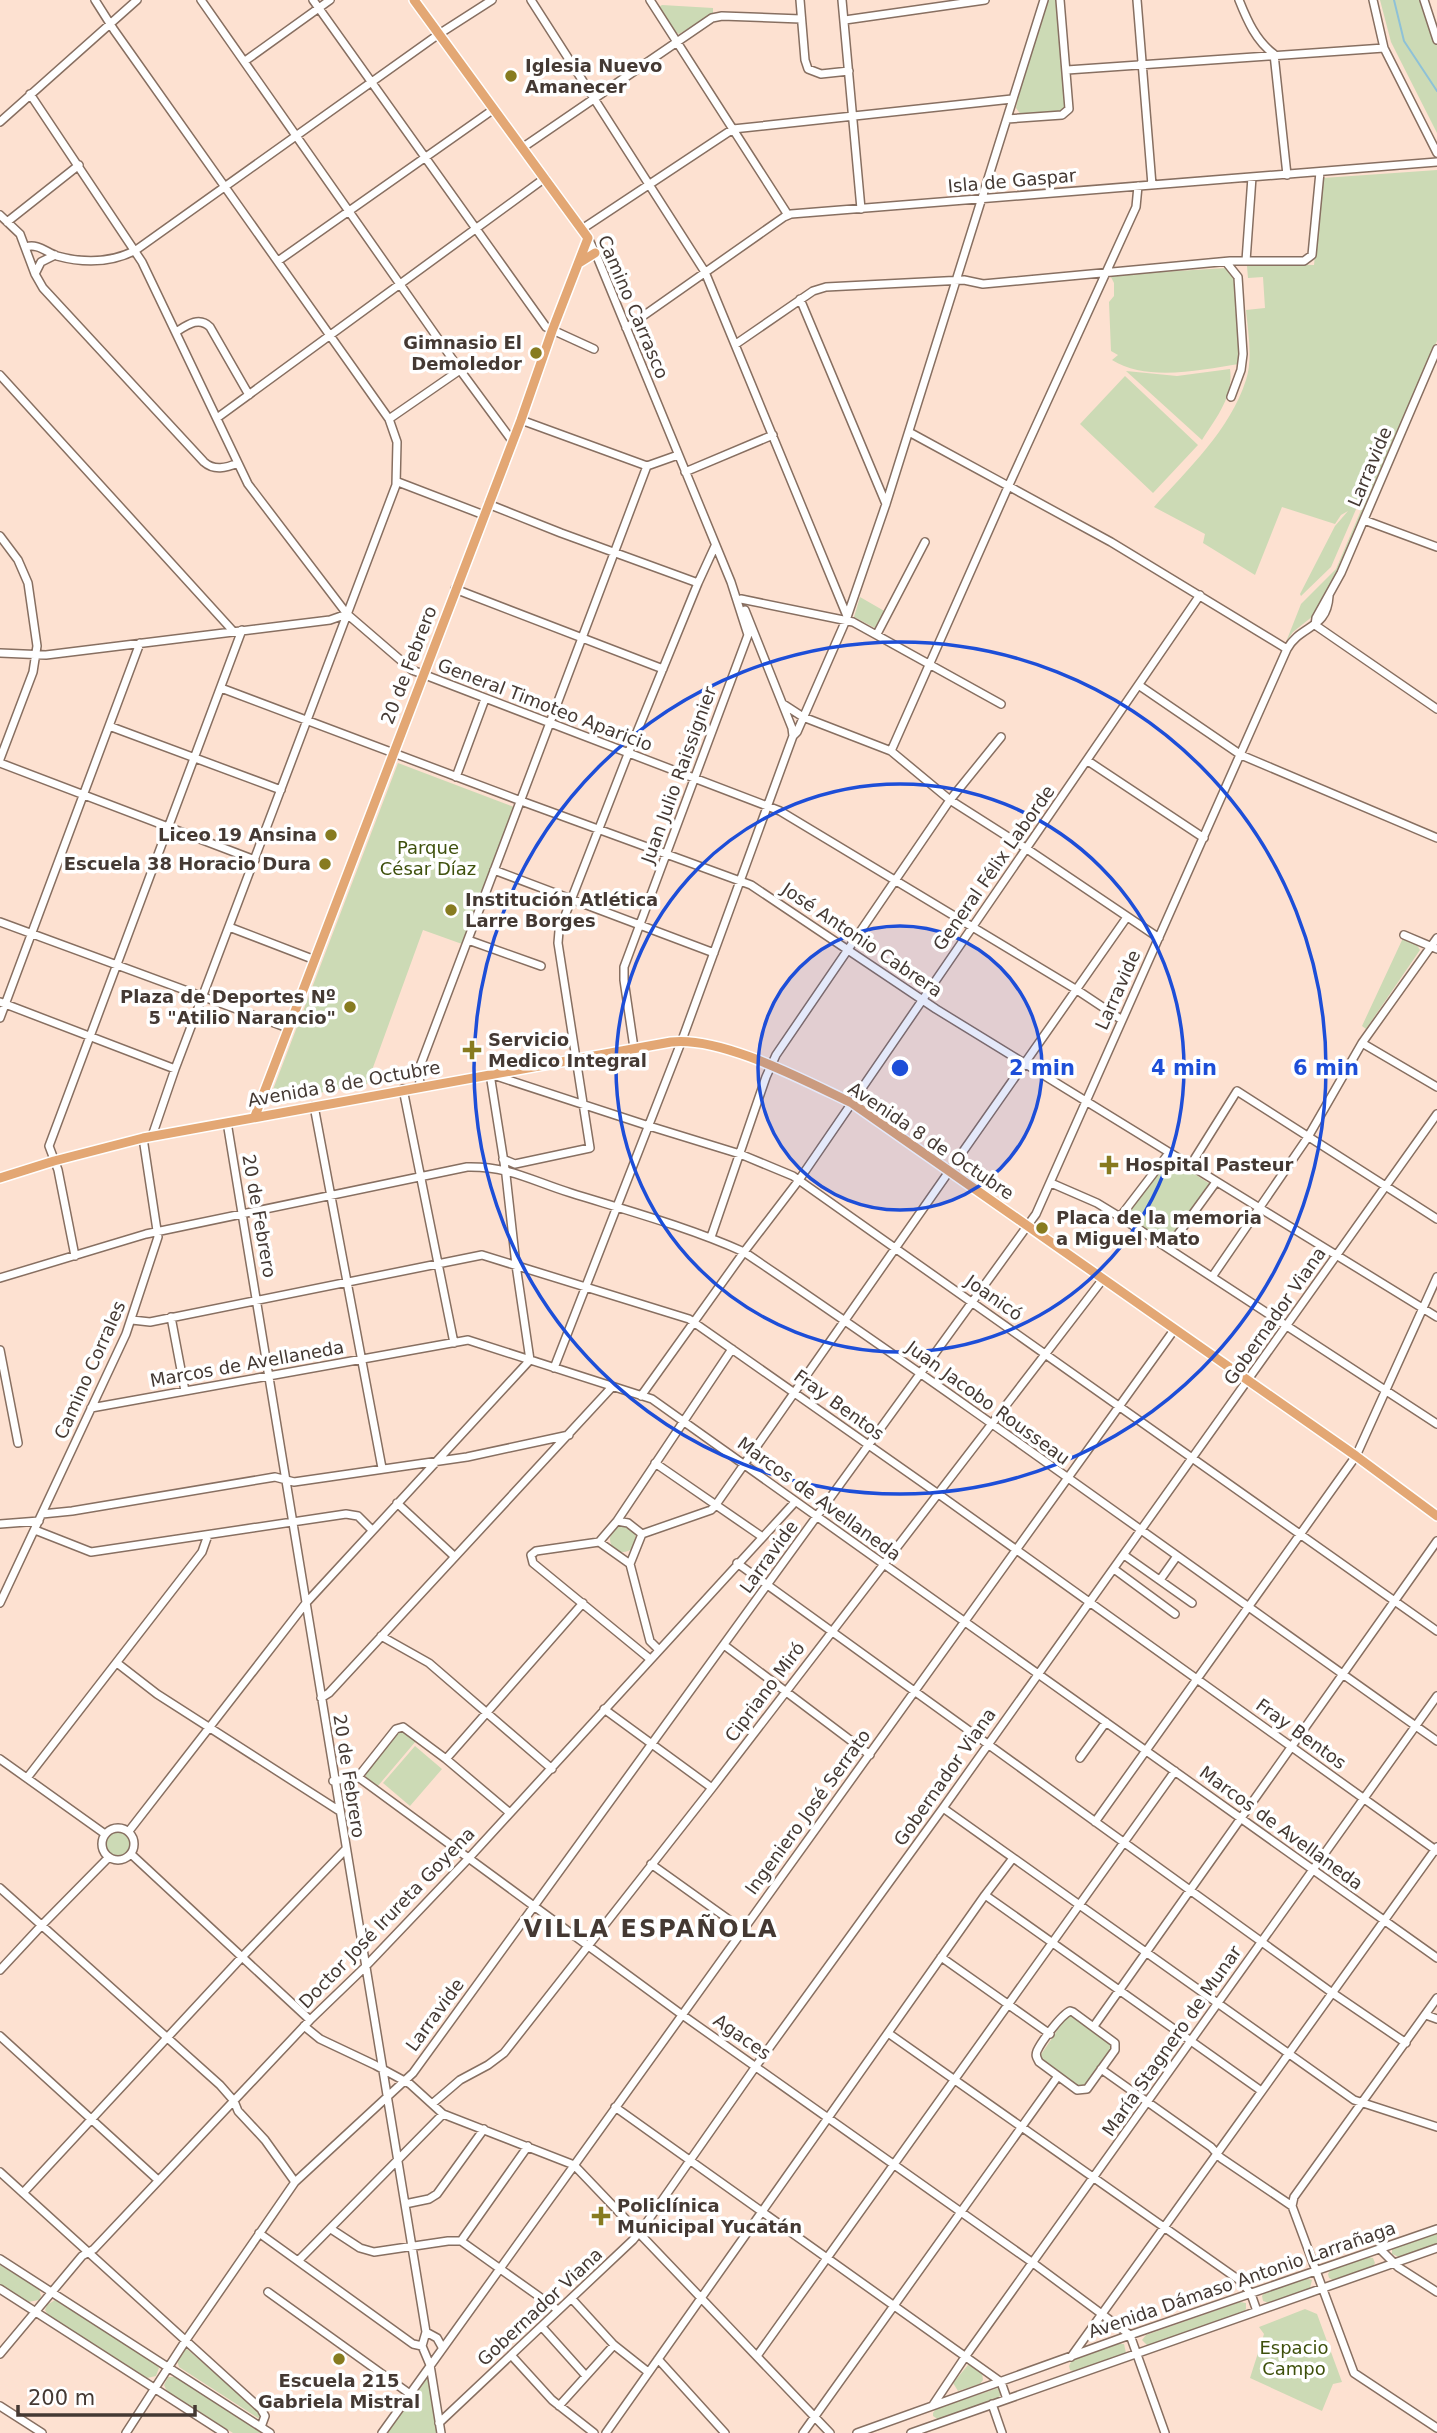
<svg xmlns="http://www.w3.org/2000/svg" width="1437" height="2433" viewBox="0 0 1437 2433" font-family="'DejaVu Sans',sans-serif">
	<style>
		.green { fill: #ccdab5 }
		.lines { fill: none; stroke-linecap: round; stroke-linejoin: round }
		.stream { stroke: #8ec1d7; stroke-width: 2 }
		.minor-casing { stroke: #876f61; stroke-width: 10 }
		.major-casing { stroke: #fff; stroke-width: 12 }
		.minor { stroke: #fff; stroke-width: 7 }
		.major { stroke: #e3a774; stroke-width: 9 }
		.ring { fill: none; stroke: #1d4ed8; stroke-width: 3.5 }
		.poi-dot { fill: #877b20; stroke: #fff; stroke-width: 2.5 }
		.labels { text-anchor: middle; stroke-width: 7; stroke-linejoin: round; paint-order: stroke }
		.poi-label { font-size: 18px; font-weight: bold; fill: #443933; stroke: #fff; text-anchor: start }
		.street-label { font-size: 18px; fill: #443933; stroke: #fff }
		.park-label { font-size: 18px; fill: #3e500c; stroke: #fff }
		.district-label { font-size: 24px; font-weight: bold; letter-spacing: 2px; fill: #443933; stroke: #fff }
		.centre { fill: #1d4ed8; stroke: #fff; stroke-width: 3.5 }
		.ring-label { font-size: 21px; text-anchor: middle; font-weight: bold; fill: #1d4ed8; stroke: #fff; stroke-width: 7; stroke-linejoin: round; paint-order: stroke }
	</style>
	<rect width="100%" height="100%" fill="#fde1d1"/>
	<path class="green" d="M1048,0H1058L1066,108L1060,112L1021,115L1016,108L1018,97Z
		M1380,0H1421L1437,46V133L1391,42Z
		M662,5L713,8V14L679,34L674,31L659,7Z
		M1437,170V341L1339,569L1313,616L1293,632L1286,642L1301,604L1336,569L1362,508L1357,507L1331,567L1301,596L1300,594L1335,526L1348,511L1341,515L1335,524L1282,507L1255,575L1203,543L1205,534L1154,507C1188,469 1230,430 1246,380C1253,359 1248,332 1246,310L1265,308L1263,277L1248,278L1247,266L1272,264L1314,265L1323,178Z
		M1227,268L1236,280L1239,364C1201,370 1147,382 1112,360L1118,355L1111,351L1109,302L1114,296V283L1110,275Z
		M1230,369C1234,396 1216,418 1202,440L1126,371L1177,376Z
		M1125,376L1198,445L1153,493L1080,424Z
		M860,597L886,612L875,628L854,617Z
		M398,763L514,807L462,944L423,930L367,1084L271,1102L269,1100Z
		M1403,938L1417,945L1420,950L1366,1029L1362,1026Z
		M1170,1158L1210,1184L1167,1243L1125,1215Z
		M610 1539a13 13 0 1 1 26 0a13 13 0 1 1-26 0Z
		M405,1731L416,1741L377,1787L366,1779V1771L399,1732Z
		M415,1746L442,1769L410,1806L383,1783Z
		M103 1844a15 15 0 1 1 30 0a15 15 0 1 1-30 0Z
		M1071,2015L1112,2044V2048L1086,2086L1079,2087L1041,2060L1040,2056L1067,2016Z
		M1437,2232V2244L1399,2257L1392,2254V2249L1395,2247Z
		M1367,2257L1373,2258L1375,2263L1373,2266L1333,2280L1329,2278L1328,2274L1331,2269Z
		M0,2265L39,2289L41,2296L39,2300L28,2302L0,2284Z
		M1305,2278L1312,2280L1310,2288L1269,2303L1263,2301L1262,2296L1265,2292Z
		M55,2300L155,2363L159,2368L156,2376L147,2378L48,2315L45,2310L47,2305Z
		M1240,2302L1246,2303V2309L1244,2312L1151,2344L1147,2345L1142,2340L1146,2335Z
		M1305,2309L1317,2314L1342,2382L1333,2384L1322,2411L1250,2378L1264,2334L1259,2327Z
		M1119,2344H1124L1126,2353L1076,2372L1070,2370L1069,2366L1072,2360Z
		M187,2349L261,2413L262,2417L258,2418L179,2367L177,2360L183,2351Z
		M968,2365L973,2366L982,2372L983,2380L980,2384L958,2391L953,2383Z
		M168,2377H175L262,2433H233L167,2391L164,2385Z
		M425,2378H429L439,2433H385Z
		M998,2388L1002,2392L998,2399L939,2420L933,2416V2413L936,2409Z"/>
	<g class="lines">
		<path class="stream" d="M1394,0L1404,41L1437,91"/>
		<defs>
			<path id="minor" d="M95,0L114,30L389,419L397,442L396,485L175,1069L152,1136
				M201,0L460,370L513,442
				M313,0L546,327L594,349
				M531,0L705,272L847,616
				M650,0L788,215
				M800,0L805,60L808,69L821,74L849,71
				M842,0L861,209
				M1137,0L1152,185
				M1239,0C1247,20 1256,41 1274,54L1287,175
				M1373,0L1384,48L1437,153
				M1424,0L1437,40
				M845,20L985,0
				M245,61L330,0
				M1067,70L1384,48
				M30,94L142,262L248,484L347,614L412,670L780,811L1077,990L1122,1020
				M1007,119L1062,115L1069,109L1060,0
				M0,122L137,0
				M522,148L712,18L722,16L801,19
				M0,215L20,234L35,274L43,288L204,462C214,471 226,468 238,463
				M7,222L79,165
				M582,229L733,129L1012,99
				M588,238L598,259L731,582L748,635L624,967V980L634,1048
				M26,247C37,243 46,252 57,256C83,263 111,263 136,250L439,34L492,0
				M278,261L494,109
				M1246,261L1252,177
				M1226,262L1238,277L1243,354L1241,370L1231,397
				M35,274L41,262L55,255
				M800,299L886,504
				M626,328L784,217L791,214L1437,162
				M176,332C187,325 199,316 210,327L249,395
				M736,344L813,291L826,287L964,280L983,284L1230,261H1304L1312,255L1320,172
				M0,375L233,631
				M217,418L545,178
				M389,419L460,370
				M521,420L647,466
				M909,432L1111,542L1287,649
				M685,472L773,435
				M398,482L484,515
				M488,504L561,533L698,583
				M1364,520L1437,547
				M0,536L18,560L28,583L37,646L33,672L0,759
				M455,589L663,669
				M741,599L853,622L1001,704
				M745,610L792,728L793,736
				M1315,625L1316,618L1341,573L1437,349
				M1315,625L1437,709
				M877,634L925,542
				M0,653L46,655L330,620L347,614
				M1140,686L1241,755L1437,838
				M221,688L521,801L751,885L936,1009L1437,1317
				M783,704L803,717L891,751L950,800L1027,849L1159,938
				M109,726L281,790
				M891,751L1008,487L1136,207L1138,186
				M1088,761L1204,838
				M0,763L255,860
				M456,777L485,699
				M494,870L714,953
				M0,922L288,1028
				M229,927L315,960
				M1404,935L1437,949
				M468,940L541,966
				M0,1002L175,1069
				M0,1018L140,643
				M1362,1043L1437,1087
				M420,1086L419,1069L647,466L678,455
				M403,1089L454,1343
				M314,1106L382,1468
				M227,1122C294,1525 357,1929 426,2332L422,2346L430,2365L441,2433
				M503,1159L515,1164L590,1148L558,943L559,931L628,754L698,583L715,546
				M1190,1166L1237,1091L1437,1219
				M1051,1183L1097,1203L1120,1217L1437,1424
				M1120,1217L1169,1153
				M711,1237L766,1077L776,1055L950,800L1001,737
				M1168,1248L1216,1182
				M75,1256L58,1170L49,1146L242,630
				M1212,1277L1308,1137L1362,1043L1437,938
				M0,1278L146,1234L467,1167C509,1166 532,1181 571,1193C629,1211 688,1227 744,1252C978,1410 1206,1578 1437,1741
				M171,1317L185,1391
				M132,1320L150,1322L482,1255L689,1319L937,1493L1437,1851
				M0,1350L18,1443
				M530,1360L516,1265L506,1175L490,1074L649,1126L740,1154L793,1176L1437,1631
				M554,1368L682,1040L793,736L797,732L846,620L886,504L1044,0
				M641,1396L744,1252L799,1180L1200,595
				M91,1408L468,1340L652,1399L1437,1958
				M655,1463L761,1536
				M397,1503L454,1556
				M42,1514L72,1511L275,1477L294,1482L467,1457L569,1435
				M617,1521L628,1523L642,1534
				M0,1524L39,1521
				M35,1530L91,1552L346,1514L358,1516L372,1530
				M599,1542L630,1564
				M1124,1555L1192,1603
				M737,1563L1331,1992L1406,2043
				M1114,1569L1175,1614
				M1160,1580L1177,1556
				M0,1603L126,1334L158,1237L143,1138
				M381,1636L429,1663L552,1769
				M724,1645L870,1755
				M658,1649L650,1641L630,1564L642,1534L711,1510L715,1506L1127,917
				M650,1659L533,1563L531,1555L536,1551L599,1542L617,1521L732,1349
				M117,1663L157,1694L338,1810
				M321,1698L329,1693L612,1387
				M604,1709L712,1788
				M1080,1758L1106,1722
				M0,1759L105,1834
				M446,1759L583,1603
				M358,1777L396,1729L403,1727L446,1759L510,1813
				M27,1778L202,1552L208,1535
				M333,1781L358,1777L681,2014L1033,2263L1130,2335L1165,2433
				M943,1808L1354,2100L1437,2127
				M1095,1822L1356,1456L1437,1277
				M102 1844a16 16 0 1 1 32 0a16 16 0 1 1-32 0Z
				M129,1831L306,1603L530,1360
				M131,1854L310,2020
				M651,1864L742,1929
				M0,1888L220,2085L234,2101L238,2111L265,2140L295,2182
				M985,1895L1260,2090
				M941,1957L1050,2034
				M0,1970L41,1926L109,1857
				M1070,2011L1073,2012L1115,2043V2050L1087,2089L1077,2090L1039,2062C1037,2058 1035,2056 1037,2051C1041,2042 1061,2015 1070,2011Z
				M1426,2015L1437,2019
				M304,2026L320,2039L375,2065L410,2084L443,2114L574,2165L830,2433
				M1094,2026L1437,1541
				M888,2033L1242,2282L1251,2294L1257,2311
				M0,2036L158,2180
				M1101,2069L1211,2147L1221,2158L1292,2206L1354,2373L1437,2428
				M432,2104L460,2080L488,2065L504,2053L712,1788L1103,1279
				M615,2107L1001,2382L1007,2399
				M0,2172L261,2409L265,2416L261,2427
				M23,2193L242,1957L345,1850
				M405,2204L429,2199L437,2194L484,2129
				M1292,2206L1294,2197L1437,1998
				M331,2229L360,2248L374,2252L448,2241H461
				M259,2233L413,2344L422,2346
				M461,2241L558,2310
				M461,2241L528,2146
				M1380,2249L1398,2267L1437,2292
				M0,2259L270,2433
				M298,2261L443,2114
				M0,2289L224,2433
				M268,2292L410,2394
				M572,2299L614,2345L648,2372
				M542,2327L586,2376
				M426,2332L437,2338L442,2347
				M0,2354L82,2256L94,2249L310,2020L365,1967L468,1859L795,1502
				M511,2355L552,2400L594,2433
				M757,2356L1175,1771
				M1071,2357L1437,1847
				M658,2359L725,2433
				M992,2404L1002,2433
				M933,2405L965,2357L1437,1696
				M0,2406L42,2433
				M559,2406L614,2345
				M439,2423L633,2240L647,2222L756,2066L943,1808L1437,1114
				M126,2433L186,2340L295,2182L413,2073L1036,1214L1287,649C1301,624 1327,630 1329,596
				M382,2433L1174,1330
				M606,2433L985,1895L1013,1858
				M803,2433L1058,2076
				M857,2433L1130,2335L1437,2229
				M911,2433L1437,2248"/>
			<path id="major" d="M579,263L595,253
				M255,1116L521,420L552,331L588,238L414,0
				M0,1178L54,1161L143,1138L671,1042C722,1036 805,1081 852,1103L1356,1456L1437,1516"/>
		</defs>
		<use href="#minor" class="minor-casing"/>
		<use href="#major" class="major-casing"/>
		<use href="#minor" class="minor"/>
		<use href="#major" class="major"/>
	</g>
	<circle cx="900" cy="1068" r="142" fill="#1d4ed8" fill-opacity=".12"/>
	<g class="ring">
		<circle cx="900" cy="1068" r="142"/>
		<circle cx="900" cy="1068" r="284"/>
		<circle cx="900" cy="1068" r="426"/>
	</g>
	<g class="poi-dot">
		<circle cx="511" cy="76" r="7"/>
		<circle cx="536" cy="353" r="7"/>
		<circle cx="331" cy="835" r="7"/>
		<circle cx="325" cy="864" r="7"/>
		<circle cx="451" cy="910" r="7"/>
		<circle cx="350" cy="1007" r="7"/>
		<path d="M468.5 1039.5h7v7h7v7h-7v7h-7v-7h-7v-7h7z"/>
		<path d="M1105.5 1154.5h7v7h7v7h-7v7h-7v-7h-7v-7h7z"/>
		<circle cx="1042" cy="1228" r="7"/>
		<path d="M597.5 2205.5h7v7h7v7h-7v7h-7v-7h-7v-7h7z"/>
		<circle cx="339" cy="2359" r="7"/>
	</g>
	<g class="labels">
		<g class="poi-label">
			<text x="525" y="72">Iglesia Nuevo<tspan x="525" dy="21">Amanecer</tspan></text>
			<text x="522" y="349" text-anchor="end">Gimnasio El<tspan x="522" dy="21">Demoledor</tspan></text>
			<text x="317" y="841" text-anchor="end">Liceo 19 Ansina</text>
			<text x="311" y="870" text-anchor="end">Escuela 38 Horacio Dura</text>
			<text x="465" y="906">Institución Atlética<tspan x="465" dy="21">Larre Borges</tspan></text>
			<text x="336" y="1003" text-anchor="end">Plaza de Deportes Nº<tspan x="336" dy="21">5 "Atilio Narancio"</tspan></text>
			<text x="488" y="1046">Servicio<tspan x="488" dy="21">Medico Integral</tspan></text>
			<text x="1125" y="1171">Hospital Pasteur</text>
			<text x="1056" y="1224">Placa de la memoria<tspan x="1056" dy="21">a Miguel Mato</tspan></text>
			<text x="617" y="2212">Policlínica<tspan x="617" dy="21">Municipal Yucatán</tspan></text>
			<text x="339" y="2387" text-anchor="middle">Escuela 215<tspan x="339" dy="21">Gabriela Mistral</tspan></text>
		</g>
		<g class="street-label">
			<text transform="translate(1012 181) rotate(-5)" y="6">Isla de Gaspar</text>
			<text transform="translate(633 307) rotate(67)" y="6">Camino Carrasco</text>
			<text transform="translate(1370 467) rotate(-67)" y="6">Larravide</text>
			<text transform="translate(409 665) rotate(-69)" y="6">20 de Febrero</text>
			<text transform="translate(545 705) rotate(21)" y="6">General Timoteo Aparicio</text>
			<text transform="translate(679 775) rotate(-70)" y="6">Juan Julio Raissignier</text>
			<text transform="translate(994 868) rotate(-55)" y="6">General Félix Laborde</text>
			<text transform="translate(862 940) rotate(34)" y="6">José Antonio Cabrera</text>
			<text transform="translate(1118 990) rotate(-66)" y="6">Larravide</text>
			<text transform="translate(344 1084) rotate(-10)" y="6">Avenida 8 de Octubre</text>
			<text transform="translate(931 1141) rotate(34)" y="6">Avenida 8 de Octubre</text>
			<text transform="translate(259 1216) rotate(80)" y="6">20 de Febrero</text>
			<text transform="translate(994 1298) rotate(35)" y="6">Joanicó</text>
			<text transform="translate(1275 1316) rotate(-55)" y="6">Gobernador Viana</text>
			<text transform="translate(247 1364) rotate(-10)" y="6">Marcos de Avellaneda</text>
			<text transform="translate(90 1370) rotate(-66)" y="6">Camino Corrales</text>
			<text transform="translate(988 1403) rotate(36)" y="6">Juan Jacobo Rousseau</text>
			<text transform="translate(839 1405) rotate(36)" y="6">Fray Bentos</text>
			<text transform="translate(819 1499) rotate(36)" y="6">Marcos de Avellaneda</text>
			<text transform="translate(769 1557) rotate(-54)" y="6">Larravide</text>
			<text transform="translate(765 1692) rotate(-53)" y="6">Cipriano Miró</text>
			<text transform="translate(1301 1734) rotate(36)" y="6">Fray Bentos</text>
			<text transform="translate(349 1776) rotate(81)" y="6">20 de Febrero</text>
			<text transform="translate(945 1777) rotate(-55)" y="6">Gobernador Viana</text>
			<text transform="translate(808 1812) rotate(-54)" y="6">Ingeniero José Serrato</text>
			<text transform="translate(1281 1828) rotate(36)" y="6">Marcos de Avellaneda</text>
			<text transform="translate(387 1918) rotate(-46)" y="6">Doctor José Irureta Goyena</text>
			<text transform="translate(435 2015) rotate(-54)" y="6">Larravide</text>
			<text transform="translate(742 2037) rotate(35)" y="6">Agaces</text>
			<text transform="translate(1172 2041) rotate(-55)" y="6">María Stagnero de Munar</text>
			<text transform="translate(1242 2280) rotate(-19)" y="6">Avenida Dámaso Antonio Larrañaga</text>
			<text transform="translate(540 2307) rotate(-43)" y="6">Gobernador Viana</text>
		</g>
		<g class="park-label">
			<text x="428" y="854">Parque<tspan x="428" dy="21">César Díaz</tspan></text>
			<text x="1294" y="2354">Espacio<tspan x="1294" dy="21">Campo</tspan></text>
		</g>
		<g class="district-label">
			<text x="651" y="1937">VILLA ESPAÑOLA</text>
		</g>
	</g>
	<circle cx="900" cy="1068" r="10" class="centre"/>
	<g class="ring-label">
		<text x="1042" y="1075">2 min</text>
		<text x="1184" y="1075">4 min</text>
		<text x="1326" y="1075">6 min</text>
	</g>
	<path d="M18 2405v10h177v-10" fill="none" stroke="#443933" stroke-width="3.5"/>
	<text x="28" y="2405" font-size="21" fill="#443933" stroke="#ffffff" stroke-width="5" paint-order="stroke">200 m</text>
</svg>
